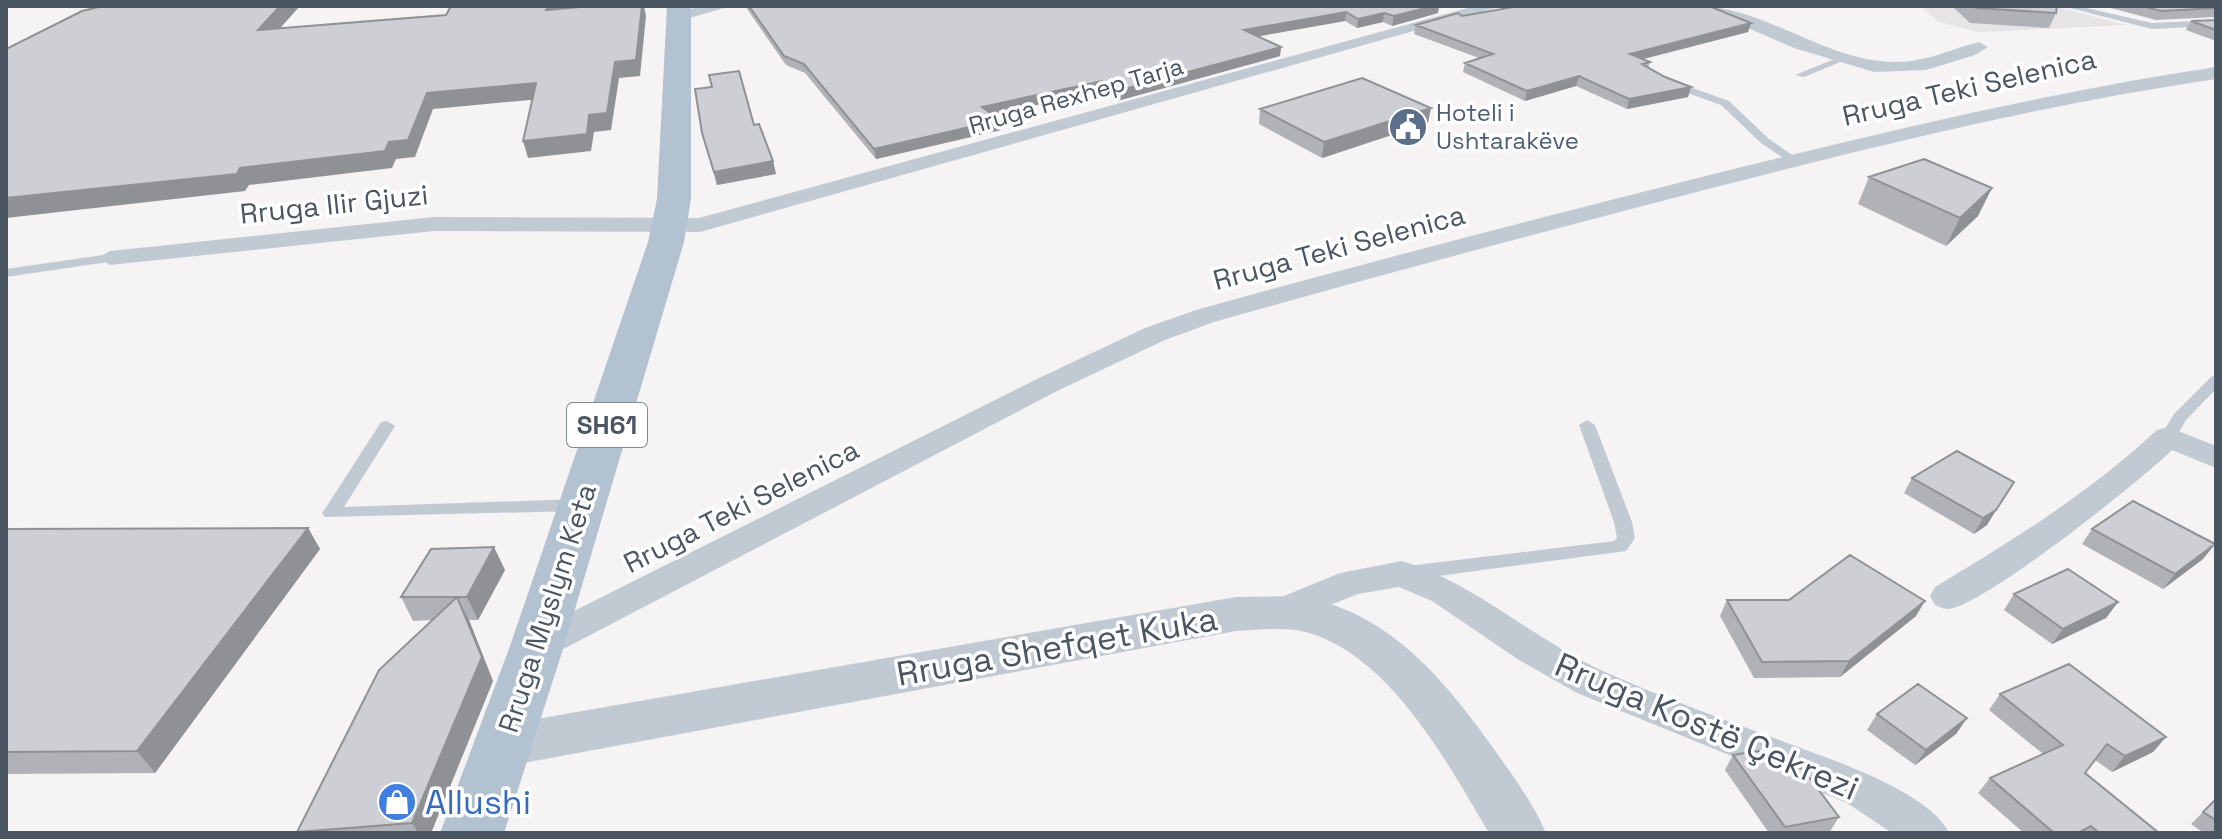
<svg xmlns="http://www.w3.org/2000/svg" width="2222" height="839" viewBox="0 0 2222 839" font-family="'Space Grotesk',sans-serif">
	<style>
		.education { fill: #e6e4e5 }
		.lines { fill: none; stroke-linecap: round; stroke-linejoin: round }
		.service { fill: #c1cad2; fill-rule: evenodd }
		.minor { fill: #c1cad2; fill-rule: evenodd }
		.tertiary { fill: #c1cad2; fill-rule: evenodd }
		.primary { fill: #b3c2d1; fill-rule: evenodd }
		.wall { fill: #b0b2b7 }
		.shaded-wall { fill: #909195 }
		.building { fill: #cdcfd5; stroke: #909195; stroke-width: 2 }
		.labels { text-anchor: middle; stroke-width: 7; stroke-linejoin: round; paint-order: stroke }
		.far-street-label { font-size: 24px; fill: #4a5661; stroke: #fff }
		.far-service-label { font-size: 24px; fill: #4e5e75; stroke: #fff; text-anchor: start }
		.shield { fill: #fff; stroke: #808990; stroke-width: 2 }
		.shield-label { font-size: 26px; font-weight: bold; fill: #4a5661 }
		.street-label { font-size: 28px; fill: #4a5661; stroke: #fff }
		.near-street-label { font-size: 34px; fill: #4a5661; stroke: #fff }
		.near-shop-label { font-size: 34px; fill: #366cbe; stroke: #fff; text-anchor: start }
	</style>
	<rect width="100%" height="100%" fill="#f5f3f3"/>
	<path class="education" d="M1921,6H2054L2127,25L1979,32L1939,22Z"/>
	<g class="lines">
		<path class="service" d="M2062,6H2078L2152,23L2216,20V26L2152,29Z
			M1842,56L1850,58L1804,77L1795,75Z
			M1665,81H1673L1729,101L1769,139L1801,161L1791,163L1761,143L1721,105L1665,85Z
			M110,254L115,255V261L6,277V269Z
			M2216,375V389L2186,420L2174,441H2162L2160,437L2174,414L2211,377Z
			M1587,420L1595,425L1632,522L1635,538L1626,551L1408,580L1401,578L1399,573L1401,568L1408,566L1614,541L1617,538L1614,522L1579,425Z
			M387,421L395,426L344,507L578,499L584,501L587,505L584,509L578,511L325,517L322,513L325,509L381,422Z"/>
		<path class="minor" d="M701,6H731L679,21L670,16Z
			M1475,6H1502L700,232L434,231L110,265L98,258L110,251L434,217L699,218Z
			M1697,6C1765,6 1825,62 1896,62C1926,62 1951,49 1979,42L1988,47L1975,55L1926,70L1874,72L1794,48Z
			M2216,67V79C2046,104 1879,145 1712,188C1546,231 1380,275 1214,322L1165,340L1057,391L550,656L537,660L524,656L518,646L524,636L1037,379L1145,328L1196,310C1365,263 1535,219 1706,176C1875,134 2044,93 2216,67Z
			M2168,427L2216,446V468L2172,450C2144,478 1979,610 1947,609C1943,609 1939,606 1935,605L1930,596L1935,587C2014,540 2090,492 2157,430Z
			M1402,561C1477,584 1534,640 1605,672C1681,706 1761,732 1838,762C1871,775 1934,801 1949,833H1892L1847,803L1577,693L1519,660L1432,601L1399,587L1358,594L1280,625L1267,621L1262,612L1267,603L1340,573Z"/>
		<path class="tertiary" d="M1296,596C1387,609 1444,679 1494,749C1513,776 1533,803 1546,833H1489C1448,764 1391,657 1309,633C1286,626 1259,630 1236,631L502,767L484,761L476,746L484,731L502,725L1236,597Z"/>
		<path class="primary" d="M667,6H691V199L684,242L564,646L504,833H440L510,646L648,242L657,199Z"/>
	</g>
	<path class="wall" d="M745,6H1439L1438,13L1392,26L1383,22L1357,28L1345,21L1258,36L1281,47L1280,56L1117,101L1102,90L993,115L1001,130L876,159L805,73L786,65Z
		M1952,6H2057L2056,13L2049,28L1970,23Z
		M2103,6H2216V17L2156,20Z
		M1462,16L1751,23L1748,32L1644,59L1650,62L1648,68L1665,77L1691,87L1688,97L1627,109L1576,86L1525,101L1463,72L1465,63L1479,58L1414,34L1416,25Z
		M2216,20V41L2186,30L2191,21Z
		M1260,109L1428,123L1322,158L1259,124Z
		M754,125L773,161L776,174L717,185L702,133Z
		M1869,177L1978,216L1946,246L1858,204Z
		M1912,478L2014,482L1987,525L1974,534L1904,493Z
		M308,528L320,549L155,773L6,774V529Z
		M2092,529L2215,544L2203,559L2163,589L2082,544Z
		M505,570L478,620H469L493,681L431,833H298L432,620L413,621L401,597Z
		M2014,594L2118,602L2106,618L2052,644L2004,610Z
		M1727,600H1789L1916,616L1840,677L1754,678L1720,616Z
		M2000,694L2166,737L2153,752L2112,772L2095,760L2085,773L2159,833H2024L1978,793L1990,778L2043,754L1989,710Z
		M1877,714L1967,718L1956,734L1915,765L1867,730Z
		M1733,755L1839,817L1829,833H1769L1725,770Z
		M2216,799V833H2204L2191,824Z"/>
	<path class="shaded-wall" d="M280,6H300L265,45L258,30Z
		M548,6H556L551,25L546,10Z
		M642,6H644L646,16L640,76L619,78L611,130L594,132L591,151L528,158L523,141L589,115Z
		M1433,6H1439L1438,13L1392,26L1394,16Z
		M1346,12L1345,21L1243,39L1244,30Z
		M1384,13L1383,22L1357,28L1358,19Z
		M1751,23L1748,32L1627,63L1630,54Z
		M1281,47L1280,56L1117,101V91Z
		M1579,76L1576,86L1525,101L1527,91Z
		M1102,81V90L983,117L982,107Z
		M536,83L541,99L433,109L415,157L396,159L392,168L249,185L245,191L6,218V198L240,168L389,142L427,93Z
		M1691,87L1688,97L1627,109L1629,99Z
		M1431,108L1428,123L1322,158L1324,142Z
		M1000,120L1001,130L876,159L874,149Z
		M773,161L776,174L717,185L714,172Z
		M1992,188L1978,216L1946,246L1960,218Z
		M1996,510L1987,525L1974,534L1983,518Z
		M308,528L320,549L155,773L137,751Z
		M2215,544L2203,559L2163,589L2175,574Z
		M494,547L505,570L478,620L467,597Z
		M457,597L469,620L493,681L431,833H418L412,823Z
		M1925,601L1916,616L1840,677L1849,661Z
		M2118,602L2106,618L2052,644L2063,629Z
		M1967,718L1956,734L1915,765L1926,750Z
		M2166,737L2153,752L2112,772L2125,756Z"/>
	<path class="building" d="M103,6H280L258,30L446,15L451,6H548L546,10L591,6H642L636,60L615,62L607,113L589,115L587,134L523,141L536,83L427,93L408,140L389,142L385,151L240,168L237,174L6,198V49L82,11Z
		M749,6H1433L1394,16L1384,13L1358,19L1346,12L1244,30L1281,47L1117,91L1102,81L982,107L1000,120L874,149L804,64L784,56Z
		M1519,6H1709L1751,23L1630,54L1650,62L1642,64L1665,77L1691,87L1629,99L1579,76L1527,91L1465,63L1493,54L1416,25L1458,13L1462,16Z
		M1974,6H2057L2056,13L1976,8Z
		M2142,6H2216V8L2161,11Z
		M2216,20V30L2191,21Z
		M739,71L754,125L759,124L773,161L714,172L702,133L695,89L712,87L709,75Z
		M1362,78L1431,108L1324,142L1260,109Z
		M1924,159L1992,188L1960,218L1869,177Z
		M1957,451L2014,482L1996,510L1983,518L1912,478Z
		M2133,501L2215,544L2175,574L2092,529Z
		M308,528L137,751L6,752V529Z
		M494,547L467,597H457L482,657L412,823L297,832L379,670L457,597H401L431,549Z
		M1850,555L1925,601L1849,661L1762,662L1727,600H1789Z
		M2068,569L2118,602L2063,629L2014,594Z
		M2069,664L2166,737L2125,756L2107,744L2085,773L2159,833H2099L2091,826L2078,833H2054L1990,778L2063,745L2000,694Z
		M1918,684L1967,718L1926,750L1877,714Z
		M1758,751L1803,769L1839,817L1785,827L1733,755Z
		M2216,799V820L2203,812Z"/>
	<defs>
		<symbol id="civic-disc" viewBox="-11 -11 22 22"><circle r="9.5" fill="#5c6f8a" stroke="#fff"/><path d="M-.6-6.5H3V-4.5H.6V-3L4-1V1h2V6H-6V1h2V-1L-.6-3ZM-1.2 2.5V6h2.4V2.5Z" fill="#fff"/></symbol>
		<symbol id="shop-disc" viewBox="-11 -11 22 22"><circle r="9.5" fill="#3f7fe0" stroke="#fff"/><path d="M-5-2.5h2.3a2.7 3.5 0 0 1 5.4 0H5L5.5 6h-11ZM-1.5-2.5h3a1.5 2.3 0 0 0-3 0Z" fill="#fff"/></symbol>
	</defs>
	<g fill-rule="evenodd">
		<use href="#civic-disc" x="1386" y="105" width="44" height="44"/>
		<use href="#shop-disc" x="375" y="780" width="44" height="44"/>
	</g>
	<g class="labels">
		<g class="far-street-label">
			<text transform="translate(1076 96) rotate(-16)" y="8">Rruga Rexhep Tarja</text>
		</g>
		<g class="far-service-label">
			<text x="1436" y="121">Hoteli i<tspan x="1436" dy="28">Ushtarakëve</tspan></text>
		</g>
		<rect class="shield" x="567" y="403" width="80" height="44" rx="6"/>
		<g class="shield-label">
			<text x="607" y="434">SH61</text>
		</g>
		<g class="street-label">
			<text transform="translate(1969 87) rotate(-13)" y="10">Rruga Teki Selenica</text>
			<text transform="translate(334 204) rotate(-6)" y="10">Rruga Ilir Gjuzi</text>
			<text transform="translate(1339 247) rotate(-15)" y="10">Rruga Teki Selenica</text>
			<text transform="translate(741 506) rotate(-27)" y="10">Rruga Teki Selenica</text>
			<text transform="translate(547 608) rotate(-72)" y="10">Rruga Myslym Keta</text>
		</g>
		<g class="near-street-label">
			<text transform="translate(1057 646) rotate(-10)" y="12">Rruga Shefqet Kuka</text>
			<text transform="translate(1707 726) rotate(23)" y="12">Rruga Kostë Çekrezi</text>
		</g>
		<g class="near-shop-label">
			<text x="425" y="814">Allushi</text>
		</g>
	</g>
	<rect width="2222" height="839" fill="none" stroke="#4a5661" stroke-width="16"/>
</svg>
